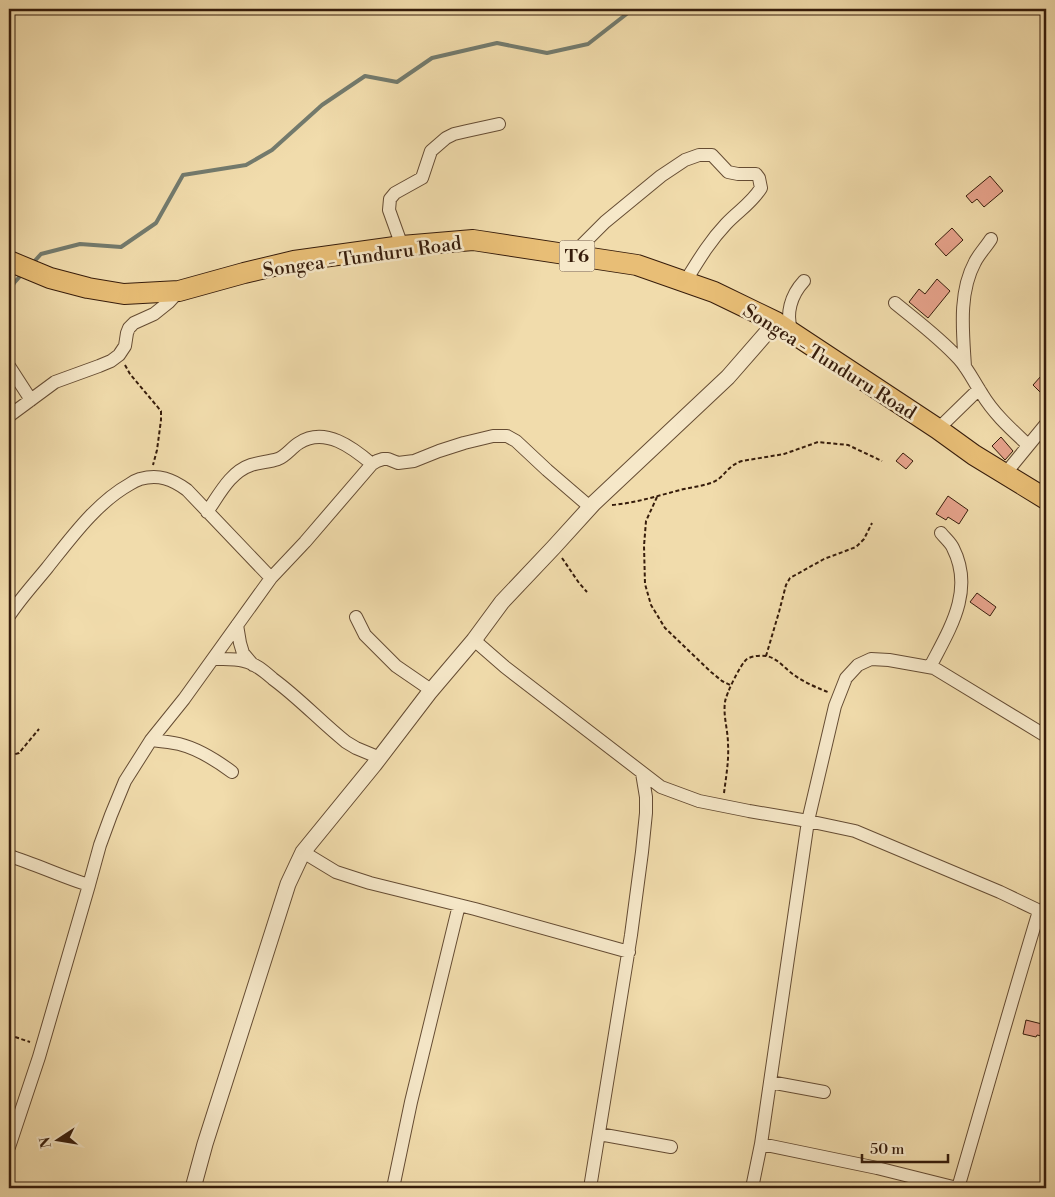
<svg xmlns="http://www.w3.org/2000/svg" width="1055" height="1197" viewBox="0 0 1055 1197" font-family="'Libre Bodoni',serif">
	<style>
		.lines { fill: none; stroke-linecap: round; stroke-linejoin: round }
		.stream { stroke: #737b6e; stroke-width: 4 }
		.building { fill: #e7a38c; stroke: #361c0b }
		.minor-casing { stroke: #654c33; stroke-width: 14 }
		.tertiary-casing { stroke: #654c33; stroke-width: 17 }
		.trunk-casing { stroke: #361c0b; stroke-width: 22 }
		.path { stroke: #361c0b; stroke-width: 2; stroke-dasharray: 4 2.5; stroke-linecap: butt }
		.minor { stroke: #f6e8c9; stroke-width: 12 }
		.tertiary { stroke: #f6e8c9; stroke-width: 15 }
		.trunk { stroke: #e8be76; stroke-width: 20 }
		.labels { text-anchor: middle; stroke-width: 5; stroke-linejoin: round; paint-order: stroke }
		.shield { fill: #f6e8c9; stroke: #705944; stroke-width: 1 }
		.shield-label { font-size: 18px; font-weight: bold; fill: #361c0b }
		.street-label { font-size: 19px; fill: #361c0b; stroke: #f6e8c9 }
	</style>
	<rect width="100%" height="100%" fill="#f1dcac"/>
	<filter id="stains"><feTurbulence type="fractalNoise" baseFrequency=".004" numOctaves="4"/><feColorMatrix values="0 0 0 0 .2 0 0 0 0 .09 0 0 0 0 .02 0 0 0 .5 -.17"/></filter>
	<radialGradient id="worn" r=".72"><stop offset=".6" stop-color="#630" stop-opacity="0"/><stop offset="1" stop-color="#630" stop-opacity=".3"/></radialGradient>
	<g class="lines">
		<path class="stream" d="M32,264L41,254L80,244L121,247L156,223L183,175L246,165L272,150L322,105L365,76L397,82L432,58L497,43L547,53L588,44L633,9
			M9,292L14,283L22,274"/>
	</g>
	<path class="building" d="M990,176L1003,191L984,207L977,199L972,203L966,196Z
		M952,228L963,240L946,256L935,244Z
		M937,279L950,291L928,318L909,302L919,289L925,294Z
		M1041,376L1046,382V398L1033,385Z
		M1001,437L1013,451L1005,460L992,446Z
		M903,453L913,461L906,469L896,461Z
		M948,496L968,510L959,524L948,517L946,520L936,514Z
		M977,593L996,607L990,616L970,602Z
		M1026,1020L1046,1025V1037L1037,1035L1036,1037L1023,1034Z"/>
	<g class="lines">
		<defs>
			<path id="minor" d="M402,246L389,210L390,199L395,193L422,178L431,151L446,138L454,134L467,131L499,124
				M572,255L605,222L661,176L685,160L699,155H712L728,172L738,174H756L759,178L761,188C751,204 738,211 726,224C709,242 698,261 685,282
				M895,303C917,321 940,338 959,359C968,369 974,382 982,394C994,414 1011,429 1028,445
				M792,333C785,314 791,295 804,281
				M9,366L31,400
				M965,367C963,333 958,293 975,262C979,254 986,247 991,239
				M9,416L55,382L99,366L111,361L119,355L125,346L127,333L129,328L134,323L154,314L169,302L179,291
				M938,429L979,389
				M1005,474L1046,424
				M207,512C219,495 230,472 251,465C260,462 269,462 278,459C286,456 292,447 299,443C325,426 353,448 372,464
				M9,616C20,599 34,584 47,568C71,538 96,503 130,484C133,482 137,480 140,479C159,474 172,479 187,490L271,578
				M356,617L365,635L396,666L431,690
				M237,625L240,643L243,653L253,665
				M474,640L505,667L661,787L699,801L749,811L808,821L855,831L1000,892L1046,914
				M213,659C223,659 234,658 244,661C255,663 265,672 273,679C299,698 321,722 346,742L356,748L380,758
				M930,667C949,630 975,591 953,548C951,543 945,538 941,533
				M151,740C160,741 170,742 179,744C199,749 216,760 232,772
				M303,852L336,872L370,883L475,909L629,952
				M9,856C36,864 62,877 89,885L100,845L111,815L125,781L151,740L184,699L271,578L305,542L372,464L377,461L383,459H388L398,463L414,461L439,451L464,443L493,436H507L516,441L547,470L590,507
				M770,1082L824,1092
				M599,1134L671,1147
				M761,1144L877,1168L957,1188
				M9,1147L39,1057L89,885
				M393,1188L411,1102L459,905
				M590,1188L631,935L642,852L646,813V797L642,773
				M752,1188L761,1144L808,821L835,706L846,678L858,665L871,659L889,660L934,668L1046,736
				M958,1188C985,1096 1011,1003 1039,911"/>
			<path id="tertiary" d="M193,1188L205,1144L288,884L303,852L374,765L429,693L474,640L502,602L554,547L594,503L728,377L776,322"/>
			<path id="trunk" d="M9,261L50,278L88,288L124,294L179,291L244,273L294,261L402,246L473,240L637,265L714,292L776,322L938,429L974,455L1046,499"/>
		</defs>
		<use href="#minor" class="minor-casing"/>
		<use href="#tertiary" class="tertiary-casing"/>
		<use href="#trunk" class="trunk-casing"/>
		<path class="path" d="M125,365L130,374L161,411V420L157,450L153,465
			M657,497L646,521L644,546L645,584L651,605L665,628L711,672L722,681L730,685
			M612,505C637,503 660,495 684,489C693,487 702,486 711,483C725,478 726,466 742,461L784,454L818,442L848,445L882,461
			M562,558L579,583L587,592
			M766,656L779,612L786,585L790,578L824,559L856,547L864,539L872,523
			M9,756L19,753L39,729
			M724,793C726,777 729,761 728,744C728,730 723,716 725,702C726,694 741,663 747,659C752,656 761,655 766,656C778,658 785,669 794,675C804,682 817,688 828,692
			M9,1035L30,1042"/>
		<use href="#minor" class="minor"/>
		<use href="#tertiary" class="tertiary"/>
		<use href="#trunk" class="trunk"/>
	</g>
	<g class="labels">
		<rect class="shield" x="559.5" y="240.5" width="35" height="31" rx="4"/>
		<g class="shield-label">
			<text x="577" y="262">T6</text>
		</g>
		<g class="street-label">
			<text transform="translate(362 256) rotate(-8)" y="7">Songea - Tunduru Road</text>
			<text transform="translate(830 361) rotate(32)" y="7">Songea - Tunduru Road</text>
		</g>
	</g>
	<rect width="1055" height="1197" fill="none" stroke="#f1dcac" stroke-width="30"/>
	<rect x="10" y="10" width="1035" height="1177" fill="none" stroke="#361c0b" stroke-width="2.5"/>
	<rect x="15" y="15" width="1025" height="1167" fill="none" stroke="#361c0b"/>
	<g transform="translate(58 1140) rotate(258)" stroke="#f6e8c9" stroke-width="4" paint-order="stroke">
	<path d="M0-4L9 19L0 12L-9 19Z" fill="#361c0b"/>
	<text y="-8" font-size="14" font-weight="bold" text-anchor="middle" fill="#361c0b">N</text>
	</g>
	<path d="M862 1154v8h86v-8" fill="none" stroke="#361c0b" stroke-width="2.5"/>
	<text x="870" y="1154" font-size="15" fill="#361c0b" stroke="#f6e8c9" stroke-width="4" paint-order="stroke">50 m</text>
	<rect width="100%" height="100%" filter="url(#stains)"/>
	<rect width="100%" height="100%" fill="url(#worn)"/>
</svg>
